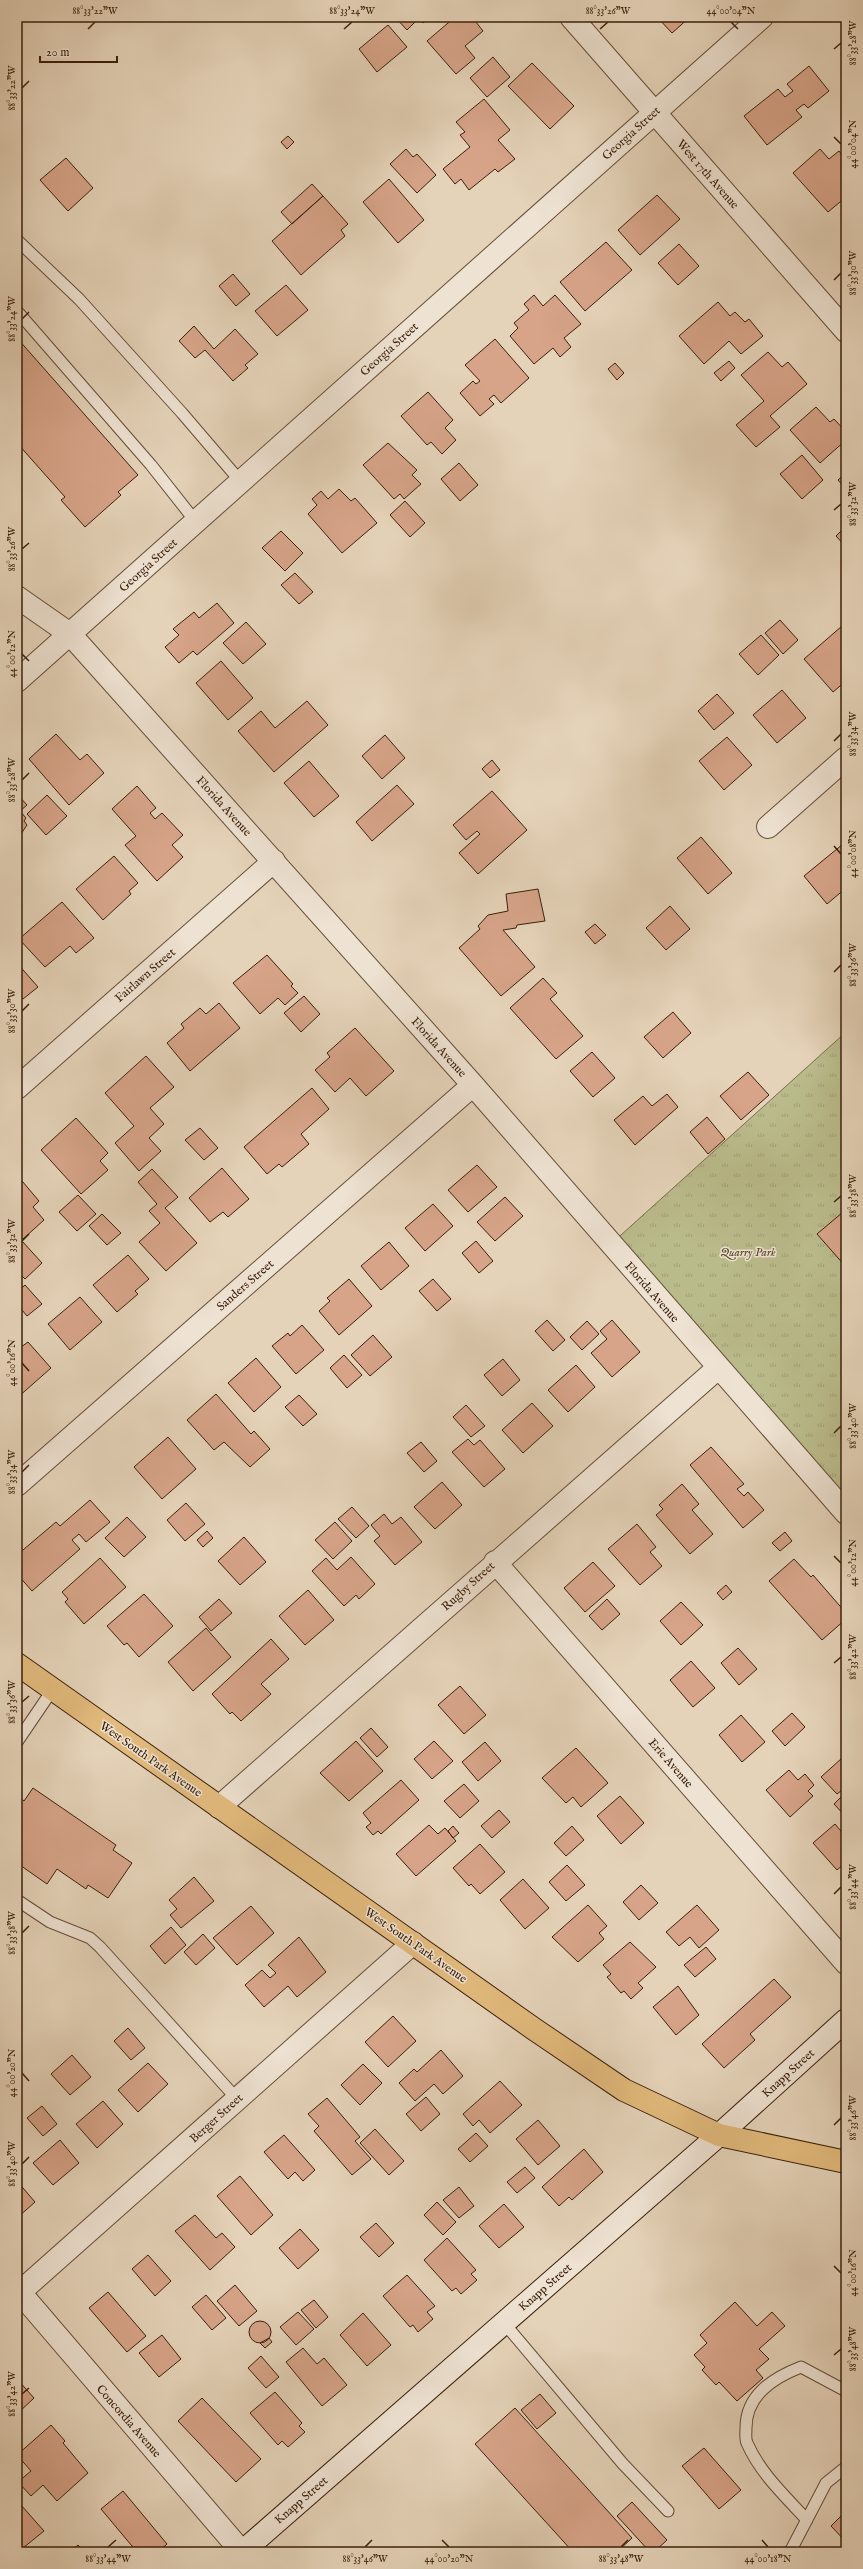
<svg xmlns="http://www.w3.org/2000/svg" width="863" height="2569" viewBox="0 0 863 2569" font-family="'IM FELL English',serif">
	<style>
		.park { fill: url(#park-tufts); stroke: #7a6e4b }
		.building { fill: #d7a489; stroke: #3b200b }
		.lines { fill: none; stroke-linecap: round; stroke-linejoin: round }
		.lane-casing { stroke: #664d36; stroke-width: 13 }
		.street-casing { stroke: #664d36; stroke-width: 24 }
		.secondary-casing { stroke: #3b200b; stroke-width: 24 }
		.primary-casing { stroke: #3b200b; stroke-width: 24 }
		.lane { stroke: #eee2d2; stroke-width: 11 }
		.street { stroke: #eee2d2; stroke-width: 22 }
		.secondary { stroke: #eee2d2; stroke-width: 22 }
		.primary { stroke: #e2ba7c; stroke-width: 22 }
		.ticks { fill: none; stroke: #3b200b; stroke-width: 1.5 }
		.labels { text-anchor: middle; stroke-width: 3; stroke-linejoin: round; paint-order: stroke }
		.street-label { font-size: 12px; fill: #3b200b; stroke: #eee2d2 }
		.park-label { font-size: 12px; font-style: italic; fill: #5b472b; stroke: #eee2d2 }
		.neatline { fill: none; stroke: #3b200b; stroke-width: 1.5 }
		.ticks-label { font-size: 10px; text-anchor: middle; fill: #3b200b }
	</style>
	<defs>
		<pattern id="park-tufts" width="24" height="20" patternUnits="userSpaceOnUse"><rect width="24" height="20" fill="#babb8b"/><path d="M3 7l-1-3M5 7V3M7 7l1-3M15 17l-1-3M17 17v-4M19 17l1-3" fill="none" stroke="#a1a077"/></pattern>
	</defs>
	<rect width="100%" height="100%" fill="#e5d3b9"/>
	<filter id="stains"><feTurbulence type="fractalNoise" baseFrequency=".005" numOctaves="4"/><feColorMatrix values="0 0 0 0 .2 0 0 0 0 .09 0 0 0 0 .02 0 0 0 .5 -.17"/></filter>
	<radialGradient id="worn" r=".72"><stop offset=".6" stop-color="#630" stop-opacity="0"/><stop offset="1" stop-color="#630" stop-opacity=".3"/></radialGradient>
	<path class="park" d="M846,1032V1512L611,1244Z"/>
	<path class="building" d="M395,17H430L423,23L419,18L407,30Z
		M455,17H472L483,31L465,46L475,58L456,74L427,41Z
		M657,17H690L672,33Z
		M388,25L407,47L377,72L359,49Z
		M846,34V43L841,38Z
		M493,57L510,77L487,97L470,78Z
		M532,63L574,106L550,129L508,86Z
		M809,66L829,91L808,108L804,104L796,110L802,117L767,145L744,116L778,89L785,97L793,91L787,84Z
		M484,99L510,130L498,140L515,159L498,172L495,169L469,190L461,179L455,184L443,169L470,147L460,135L465,132L456,122Z
		M288,136L294,142L287,149L281,142Z
		M406,149L413,157L417,154L436,175L417,193L390,164Z
		M820,149L829,159L839,151L846,160V174L842,177L846,181V197L828,212L793,173Z
		M66,158L93,188L68,211L40,180Z
		M389,179L424,220L398,243L363,202Z
		M312,184L323,196L292,224L281,212Z
		M657,195L680,219L640,255L618,230Z
		M323,196L348,224L341,230L345,236L301,275L272,241Z
		M606,242L632,270L585,311L560,282Z
		M679,244L699,266L678,285L658,263Z
		M233,274L250,294L236,306L219,286Z
		M286,285L308,310L277,336L255,311Z
		M534,295L543,306L555,295L581,324L564,338L571,347L560,357L553,348L534,364L510,336L518,328L514,323L529,310L524,304Z
		M718,302L730,316L735,312L745,322L749,319L763,336L741,354L729,341L704,364L679,336Z
		M194,326L214,349L235,329L258,354L245,365L248,368L233,381L205,350L195,358L179,341Z
		M17,338L138,475L118,492L121,495L85,527L61,500L65,497L17,443Z
		M495,339L529,378L501,403L494,395L489,399L494,404L480,416L460,393L473,381L476,384L480,381L465,365Z
		M768,352L782,367L788,362L807,384L770,416L780,427L756,447L736,425L764,401L741,375Z
		M729,361L735,368L721,381L714,373Z
		M615,363L624,373L617,380L608,369Z
		M428,392L453,420L445,428L456,440L442,454L431,442L427,445L401,416Z
		M816,407L830,422L834,419L846,432V440L820,463L790,430Z
		M388,443L417,470L412,475L421,484L404,499L400,494L394,499L363,465Z
		M802,455L823,480L802,499L780,474Z
		M459,463L478,485L460,501L441,479Z
		M846,473V489L838,480Z
		M339,489L351,501L355,498L377,523L342,553L308,514L317,505L312,499L321,491L328,499Z
		M405,501L425,523L410,537L390,515Z
		M846,526V547L836,536Z
		M281,531L303,553L285,571L262,548Z
		M295,573L313,592L299,604L281,585Z
		M217,603L234,623L197,655L193,651L179,663L165,647L179,635L173,629L194,612L199,618Z
		M780,620L798,640L783,654L765,633Z
		M246,622L266,644L243,664L223,643Z
		M842,626L846,631V681L833,692L804,659Z
		M761,635L779,655L758,675L739,654Z
		M221,661L253,698L228,720L196,683Z
		M782,690L806,718L777,743L753,715Z
		M717,694L734,713L714,730L698,711Z
		M307,701L328,725L274,772L238,731L261,711L275,728Z
		M56,734L80,760L87,754L104,773L69,805L29,759Z
		M385,735L405,758L382,779L362,756Z
		M727,737L752,765L724,790L699,761Z
		M492,760L500,770L490,778L482,769Z
		M309,761L339,796L314,817L284,783Z
		M397,785L414,804L372,841L356,822Z
		M137,786L156,808L150,813L155,819L162,813L183,835L172,845L183,857L157,881L125,845L136,836L112,809Z
		M492,791L527,830L478,874L459,853L480,834L477,831L466,840L453,825Z
		M17,794L27,805L20,811L26,818L24,821L27,825L21,834H17Z
		M47,795L67,816L46,835L27,814Z
		M701,837L732,873L708,894L677,858Z
		M843,844L846,848V888L827,904L804,876Z
		M114,856L138,883L129,891L131,894L103,920L76,889Z
		M538,889L545,921L517,925L516,928L503,930L535,967L501,996L459,948L480,929L478,926L488,915L508,911L506,894Z
		M62,902L94,938L76,953L70,946L45,967L19,939Z
		M670,906L690,929L666,950L646,928Z
		M595,924L606,935L595,944L585,932Z
		M267,955L293,984L291,986L298,993L285,1005L278,998L260,1014L233,983Z
		M17,963L38,987L23,999L20,996L17,999Z
		M543,978L557,993L550,999L583,1036L556,1059L510,1008Z
		M304,996L320,1014L301,1032L284,1013Z
		M219,1003L240,1028L190,1071L167,1043L184,1028L181,1024L200,1008L206,1014Z
		M673,1012L691,1033L663,1058L644,1037Z
		M355,1028L394,1071L366,1096L350,1078L335,1092L315,1070L330,1057L327,1053Z
		M592,1052L615,1078L593,1097L570,1071Z
		M146,1056L174,1087L150,1108L164,1124L149,1138L161,1151L139,1171L115,1143L134,1126L105,1093Z
		M748,1072L769,1095L741,1120L720,1096Z
		M312,1088L329,1109L301,1134L309,1144L282,1167L279,1164L267,1174L244,1147Z
		M667,1094L678,1107L635,1145L614,1120L643,1096L652,1106Z
		M707,1117L725,1139L708,1154L690,1132Z
		M76,1118L108,1153L100,1161L108,1170L81,1194L41,1150Z
		M200,1128L218,1148L204,1160L185,1140Z
		M477,1165L497,1187L468,1212L448,1190Z
		M222,1168L249,1199L228,1217L223,1212L210,1222L189,1198Z
		M152,1169L178,1197L165,1208L197,1243L166,1271L139,1242L160,1223L149,1211L157,1204L138,1182Z
		M17,1175L39,1201L33,1207L44,1220L23,1239L17,1232Z
		M78,1195L96,1214L77,1231L59,1212Z
		M505,1197L523,1216L495,1241L477,1222Z
		M433,1204L453,1226L425,1251L405,1228Z
		M843,1212L846,1216V1267L817,1234Z
		M102,1214L121,1233L107,1245L89,1226Z
		M22,1241L42,1263L25,1279L17,1271V1246Z
		M476,1241L493,1261L479,1273L462,1253Z
		M389,1242L409,1266L381,1290L361,1266Z
		M128,1255L149,1279L135,1291L138,1294L117,1312L93,1285Z
		M349,1279L372,1306L339,1335L319,1311L330,1301L327,1298Z
		M433,1279L451,1299L437,1311L419,1291Z
		M25,1285L42,1304L27,1316L17,1304V1292Z
		M80,1297L102,1322L70,1350L48,1324Z
		M547,1320L565,1340L553,1351L535,1331Z
		M612,1320L640,1352L612,1377L591,1353L607,1339L600,1331Z
		M587,1321L599,1334L582,1350L570,1337Z
		M302,1325L324,1350L296,1374L272,1346L288,1333L290,1336Z
		M373,1335L392,1357L370,1376L351,1355Z
		M28,1342L51,1368L17,1398V1350Z
		M344,1355L362,1375L347,1388L330,1368Z
		M256,1358L281,1387L254,1412L228,1383Z
		M503,1359L520,1380L502,1396L484,1375Z
		M576,1365L595,1387L568,1412L548,1390Z
		M216,1394L251,1434L254,1431L270,1449L250,1467L224,1442L214,1450L187,1420Z
		M299,1395L317,1414L303,1426L285,1407Z
		M532,1403L553,1426L523,1453L502,1430Z
		M466,1405L485,1426L471,1437L453,1417Z
		M168,1437L196,1469L162,1499L134,1467Z
		M468,1439L474,1445L480,1440L505,1469L484,1487L452,1452Z
		M421,1442L437,1461L424,1472L407,1453Z
		M711,1447L744,1484L737,1489L744,1496L748,1492L764,1510L743,1528L690,1465Z
		M442,1482L462,1505L435,1529L414,1507Z
		M682,1484L699,1504L692,1510L713,1534L690,1554L656,1515L663,1509L659,1505Z
		M90,1500L110,1522L86,1542L79,1534L72,1540L80,1549L32,1591L17,1574V1555L56,1522L60,1526Z
		M186,1503L205,1524L185,1541L167,1520Z
		M352,1507L369,1526L356,1538L338,1519Z
		M384,1514L392,1524L401,1517L422,1542L395,1565L374,1541L380,1536L371,1525Z
		M127,1517L146,1537L124,1557L105,1538Z
		M335,1522L352,1541L333,1559L315,1540Z
		M637,1524L656,1547L650,1552L662,1566L640,1585L608,1549Z
		M207,1531L213,1538L203,1547L197,1540Z
		M785,1532L792,1541L780,1551L772,1543Z
		M244,1537L266,1562L240,1585L218,1561Z
		M351,1557L375,1584L359,1599L356,1595L344,1606L312,1571L326,1558L337,1570Z
		M100,1558L126,1587L84,1624L65,1602L68,1599L62,1592Z
		M794,1559L811,1577L813,1575L846,1613V1619L822,1640L769,1581Z
		M593,1562L615,1586L585,1612L564,1588Z
		M726,1585L732,1592L723,1600L717,1593Z
		M308,1590L334,1620L305,1645L279,1616Z
		M144,1594L173,1626L139,1657L127,1643L124,1645L107,1626Z
		M219,1599L232,1613L211,1631L199,1617Z
		M607,1599L620,1614L602,1630L589,1616Z
		M681,1602L703,1625L681,1645L660,1621Z
		M206,1628L231,1657L193,1691L168,1662Z
		M271,1639L289,1659L261,1684L271,1694L241,1721L232,1712L230,1714L212,1694Z
		M738,1648L757,1669L739,1685L721,1663Z
		M691,1661L715,1688L693,1707L670,1680Z
		M460,1686L486,1715L464,1734L438,1705Z
		M792,1713L805,1727L785,1746L772,1731Z
		M741,1715L765,1742L742,1762L719,1735Z
		M371,1728L388,1747L377,1757L360,1738Z
		M356,1741L383,1771L349,1801L320,1773Z
		M434,1741L453,1761L432,1779L414,1759Z
		M485,1742L501,1761L478,1781L462,1762Z
		M576,1748L608,1783L581,1807L573,1797L566,1803L542,1778Z
		M842,1758L846,1762V1787L837,1794L821,1777Z
		M789,1770L798,1780L805,1774L814,1785L808,1791L813,1796L790,1817L766,1790Z
		M401,1780L419,1800L381,1834L378,1831L373,1835L366,1827L371,1823L363,1813Z
		M464,1784L479,1801L460,1818L444,1801Z
		M33,1788L116,1845L113,1850L132,1863L108,1898L88,1885L86,1889L57,1869L47,1884L17,1863V1795L24,1801Z
		M846,1792V1817L834,1804Z
		M620,1796L644,1823L621,1844L597,1816Z
		M499,1810L510,1822L492,1838L481,1826Z
		M835,1824L846,1837V1862L837,1870L813,1843Z
		M429,1825L438,1834L445,1828L456,1841L416,1876L396,1854Z
		M453,1826L459,1833L453,1838L448,1831Z
		M572,1826L584,1840L566,1856L554,1843Z
		M480,1844L505,1872L480,1894L471,1884L469,1886L453,1868Z
		M567,1865L585,1885L566,1901L549,1882Z
		M194,1877L214,1901L181,1928L170,1915L177,1909L169,1900Z
		M523,1879L549,1908L525,1929L500,1900Z
		M641,1885L658,1903L639,1920L623,1902Z
		M588,1905L607,1926L599,1933L604,1939L578,1962L552,1937Z
		M697,1905L719,1930L699,1948L690,1937L679,1946L666,1932Z
		M251,1906L274,1933L237,1965L213,1938Z
		M171,1927L186,1945L165,1964L150,1946Z
		M203,1934L215,1948L196,1965L184,1952Z
		M299,1937L326,1972L297,1997L288,1986L264,2007L245,1985L262,1970L270,1978L276,1973L268,1965Z
		M630,1942L656,1967L638,1983L643,1988L631,1999L624,1991L621,1993L607,1977L611,1974L603,1965Z
		M706,1947L716,1959L695,1977L684,1965Z
		M774,1979L791,1997L750,2034L755,2040L724,2068L702,2044Z
		M678,1986L699,2015L676,2035L653,2007Z
		M393,2016L416,2041L388,2067L365,2042Z
		M128,2028L145,2048L131,2060L114,2041Z
		M441,2050L463,2076L443,2094L434,2084L415,2101L399,2083L414,2069L417,2072Z
		M72,2055L91,2077L70,2095L51,2074Z
		M148,2063L168,2084L138,2112L118,2090Z
		M363,2064L382,2083L360,2105L341,2085Z
		M500,2081L522,2105L490,2133L479,2120L473,2126L463,2114Z
		M426,2097L440,2114L421,2131L406,2114Z
		M327,2098L360,2137L355,2141L371,2159L352,2175L314,2131L319,2126L308,2114Z
		M103,2101L123,2124L97,2148L76,2124Z
		M42,2106L57,2124L43,2136L27,2118Z
		M538,2120L560,2146L538,2165L516,2139Z
		M375,2129L404,2161L389,2175L360,2143Z
		M476,2133L488,2146L470,2162L458,2149Z
		M284,2135L315,2170L303,2181L295,2172L288,2179L264,2152Z
		M60,2140L79,2163L53,2185L33,2163Z
		M584,2149L603,2172L572,2200L569,2197L559,2206L542,2187Z
		M525,2167L535,2178L517,2193L507,2182Z
		M240,2176L273,2215L251,2235L217,2196Z
		M17,2181L35,2202L17,2218Z
		M459,2187L474,2206L459,2218L443,2200Z
		M437,2202L456,2222L443,2235L424,2215Z
		M504,2204L524,2227L499,2248L479,2226Z
		M195,2215L216,2238L222,2233L235,2247L210,2270L175,2231Z
		M376,2223L394,2243L379,2257L360,2237Z
		M300,2229L319,2250L298,2269L279,2248Z
		M447,2238L476,2270L471,2274L477,2280L461,2294L456,2288L452,2291L424,2260Z
		M148,2255L171,2281L155,2296L132,2269Z
		M407,2275L435,2306L427,2312L433,2319L418,2332L413,2325L410,2327L383,2296Z
		M235,2285L257,2311L239,2326L217,2301Z
		M108,2292L146,2336L127,2352L89,2308Z
		M206,2295L226,2318L212,2330L192,2307Z
		M314,2300L328,2317L316,2328L301,2310Z
		M735,2302L757,2326L772,2312L785,2326L759,2349L769,2359L756,2370L763,2378L737,2401L719,2382L716,2385L702,2370L705,2367L694,2355L707,2343L700,2335Z
		M298,2312L314,2329L296,2345L280,2327Z
		M363,2313L391,2345L367,2366L340,2335Z
		M249 2332a11 11 0 1 1 22 0a11 11 0 1 1-22 0Z
		M162,2335L181,2359L159,2377L139,2353Z
		M269,2338L272,2342L265,2348L260,2343Z
		M303,2348L317,2364L324,2358L347,2385L322,2406L286,2362Z
		M261,2356L279,2377L266,2388L248,2368Z
		M17,2379L34,2398L17,2414Z
		M275,2392L302,2423L299,2426L305,2432L288,2447L282,2441L278,2445L250,2413Z
		M540,2394L556,2413L537,2429L521,2410Z
		M202,2398L261,2459L236,2482L178,2421Z
		M515,2408L632,2538L617,2552H573L475,2444Z
		M51,2425L65,2441L63,2443L88,2473L57,2501L43,2485L31,2496L18,2482L31,2471L17,2455Z
		M704,2448L741,2490L719,2509L682,2466Z
		M123,2491L167,2544L158,2552H137L101,2509Z
		M632,2502L667,2540L654,2552H650L617,2516Z
		M21,2505L44,2531L18,2552L17,2508Z
		M846,2511V2542L831,2526Z
		M78,2545L85,2552H70Z"/>
	<g class="lines">
		<defs>
			<path id="lane" d="M17,240L79,299L182,413L241,482
				M17,311L151,465L196,522
				M17,1742L53,1689
				M17,1900L50,1922L90,1938L100,1947L237,2099
				M504,2323L623,2464L668,2511
				M807,2520C785,2496 760,2473 747,2443C745,2439 746,2433 746,2428C746,2395 773,2378 801,2367L846,2391
				M790,2552L826,2483L846,2467"/>
			<path id="street" d="M571,17L846,331
				M17,597L70,634L473,1085L846,1513
				M17,681L762,17
				M768,827L846,758
				M17,1088L274,861
				M17,1485L473,1085
				M495,1562L846,1963
				M219,1807L718,1368
				M17,2289L242,2552
				M20,2292L413,1943"/>
			<path id="secondary" d="M242,2552L719,2135L846,2020"/>
			<path id="primary" d="M17,1664L534,2029L624,2090L719,2135L846,2162"/>
		</defs>
		<use href="#lane" class="lane-casing"/>
		<use href="#street" class="street-casing"/>
		<use href="#secondary" class="secondary-casing"/>
		<use href="#primary" class="primary-casing"/>
		<use href="#lane" class="lane"/>
		<use href="#street" class="street"/>
		<use href="#secondary" class="secondary"/>
		<use href="#primary" class="primary"/>
	</g>
	<path class="ticks" d="M731,22L738,29M88,29L95,22M344,29L352,22M600,29L608,22M834,49L841,43M22,88L29,81M834,137L841,144M834,280L841,273M22,319L29,312M834,510L841,504M22,549L29,543M22,654L29,661M834,741L841,734M22,780L29,773M834,846L841,854M834,972L841,965M22,1011L29,1004M834,1202L841,1196M22,1241L29,1234M22,1363L29,1371M834,1433L841,1426M22,1472L29,1465M834,1556L841,1563M834,1663L841,1657M22,1702L29,1696M834,1894L841,1887M22,1933L29,1926M22,2073L29,2081M834,2125L841,2118M22,2164L29,2157M834,2266L841,2273M834,2355L841,2349M22,2394L29,2388M442,2540L449,2547M762,2540L768,2547M108,2547L116,2540M365,2547L372,2540M621,2547L628,2540"/>
	<g class="labels">
		<g class="street-label">
			<text transform="translate(631 133) rotate(-42)" y="4">Georgia Street</text>
			<text transform="translate(708 174) rotate(49)" y="4">West 17th Avenue</text>
			<text transform="translate(389 349) rotate(-42)" y="4">Georgia Street</text>
			<text transform="translate(148 565) rotate(-42)" y="4">Georgia Street</text>
			<text transform="translate(224 806) rotate(48)" y="4">Florida Avenue</text>
			<text transform="translate(145 975) rotate(-41)" y="4">Fairlawn Street</text>
			<text transform="translate(439 1047) rotate(48)" y="4">Florida Avenue</text>
			<text transform="translate(245 1285) rotate(-41)" y="4">Sanders Street</text>
			<text transform="translate(652 1292) rotate(49)" y="4">Florida Avenue</text>
			<text transform="translate(468 1586) rotate(-42)" y="4">Rugby Street</text>
			<text transform="translate(151 1759) rotate(35)" y="4">West South Park Avenue</text>
			<text transform="translate(671 1763) rotate(49)" y="4">Erie Avenue</text>
			<text transform="translate(416 1945) rotate(35)" y="4">West South Park Avenue</text>
			<text transform="translate(788 2073) rotate(-42)" y="4">Knapp Street</text>
			<text transform="translate(216 2118) rotate(-42)" y="4">Berger Street</text>
			<text transform="translate(545 2287) rotate(-41)" y="4">Knapp Street</text>
			<text transform="translate(129 2421) rotate(49)" y="4">Concordia Avenue</text>
			<text transform="translate(301 2500) rotate(-41)" y="4">Knapp Street</text>
		</g>
		<g class="park-label">
			<text x="748" y="1256">Quarry Park</text>
		</g>
	</g>
	<rect width="863" height="2569" fill="none" stroke="#e5d3b9" stroke-width="44"/>
	<path d="M40 56v6h77v-6" fill="none" stroke="#3b200b" stroke-width="2"/>
	<text x="46" y="56" font-size="12" fill="#3b200b" stroke="#eee2d2" stroke-width="3" paint-order="stroke">20 m</text>
	<rect x="22" y="22" width="819" height="2525" class="neatline"/>
	<g class="ticks-label">
		<text x="95" y="14">88°33'22"W</text>
		<text x="352" y="14">88°33'24"W</text>
		<text x="608" y="14">88°33'26"W</text>
		<text x="731" y="14">44°00'04"N</text>
		<text transform="translate(852 43) rotate(-90)" y="4">88°33'28"W</text>
		<text transform="translate(11 88) rotate(-90)" y="4">88°33'22"W</text>
		<text transform="translate(852 144) rotate(-90)" y="4">44°00'04"N</text>
		<text transform="translate(852 273) rotate(-90)" y="4">88°33'30"W</text>
		<text transform="translate(11 319) rotate(-90)" y="4">88°33'24"W</text>
		<text transform="translate(852 504) rotate(-90)" y="4">88°33'32"W</text>
		<text transform="translate(11 549) rotate(-90)" y="4">88°33'26"W</text>
		<text transform="translate(11 654) rotate(-90)" y="4">44°00'12"N</text>
		<text transform="translate(852 734) rotate(-90)" y="4">88°33'34"W</text>
		<text transform="translate(11 780) rotate(-90)" y="4">88°33'28"W</text>
		<text transform="translate(852 854) rotate(-90)" y="4">44°00'08"N</text>
		<text transform="translate(852 965) rotate(-90)" y="4">88°33'36"W</text>
		<text transform="translate(11 1011) rotate(-90)" y="4">88°33'30"W</text>
		<text transform="translate(852 1196) rotate(-90)" y="4">88°33'38"W</text>
		<text transform="translate(11 1241) rotate(-90)" y="4">88°33'32"W</text>
		<text transform="translate(11 1363) rotate(-90)" y="4">44°00'16"N</text>
		<text transform="translate(852 1426) rotate(-90)" y="4">88°33'40"W</text>
		<text transform="translate(11 1472) rotate(-90)" y="4">88°33'34"W</text>
		<text transform="translate(852 1563) rotate(-90)" y="4">44°00'12"N</text>
		<text transform="translate(852 1657) rotate(-90)" y="4">88°33'42"W</text>
		<text transform="translate(11 1702) rotate(-90)" y="4">88°33'36"W</text>
		<text transform="translate(852 1887) rotate(-90)" y="4">88°33'44"W</text>
		<text transform="translate(11 1933) rotate(-90)" y="4">88°33'38"W</text>
		<text transform="translate(11 2073) rotate(-90)" y="4">44°00'20"N</text>
		<text transform="translate(852 2118) rotate(-90)" y="4">88°33'46"W</text>
		<text transform="translate(11 2164) rotate(-90)" y="4">88°33'40"W</text>
		<text transform="translate(852 2273) rotate(-90)" y="4">44°00'16"N</text>
		<text transform="translate(852 2349) rotate(-90)" y="4">88°33'48"W</text>
		<text transform="translate(11 2394) rotate(-90)" y="4">88°33'42"W</text>
		<text x="108" y="2562">88°33'44"W</text>
		<text x="365" y="2562">88°33'46"W</text>
		<text x="449" y="2562">44°00'20"N</text>
		<text x="621" y="2562">88°33'48"W</text>
		<text x="768" y="2562">44°00'18"N</text>
	</g>
	<rect width="100%" height="100%" filter="url(#stains)"/>
	<rect width="100%" height="100%" fill="url(#worn)"/>
</svg>
